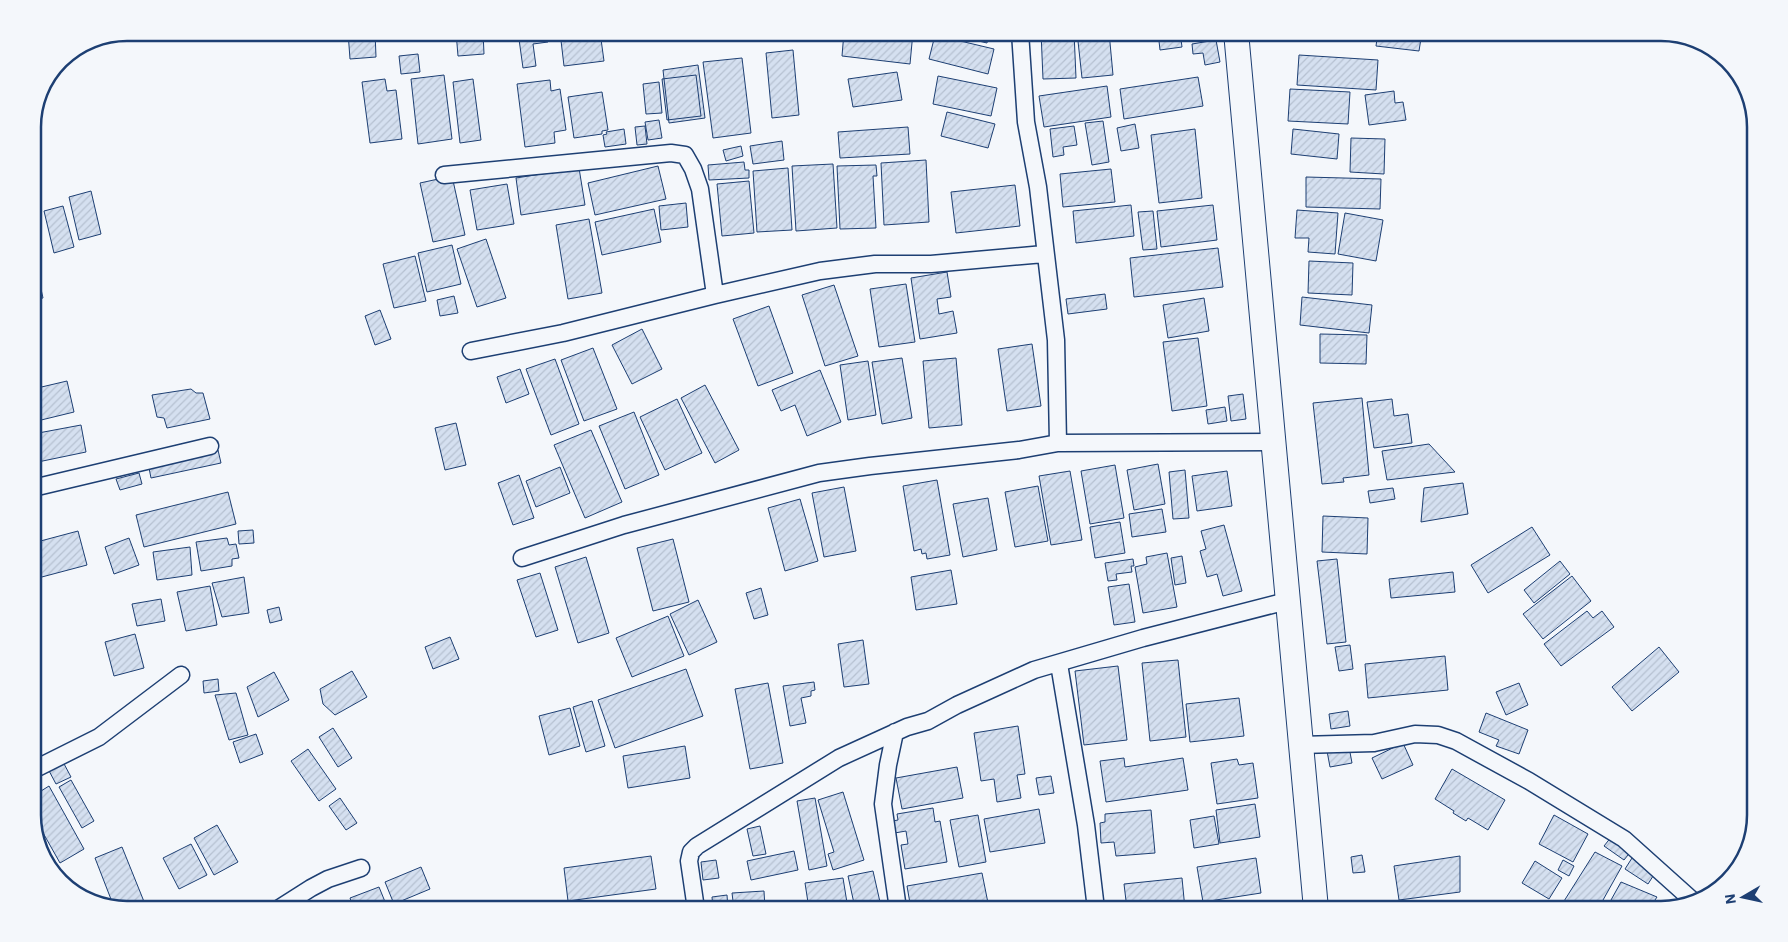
<svg xmlns="http://www.w3.org/2000/svg" width="1788" height="942" viewBox="0 0 1788 942" font-family="'IBM Plex Sans',sans-serif">
	<style>
		.building { fill: url(#building-hatch); stroke: #1d3f73 }
		.lines { fill: none; stroke-linecap: round; stroke-linejoin: round }
		.street-casing { stroke: #1d3f73; stroke-width: 19 }
		.secondary-casing { stroke: #1d3f73; stroke-width: 26 }
		.street { stroke: #f4f7fb; stroke-width: 16 }
		.secondary { stroke: #f4f7fb; stroke-width: 24 }
		.rim { fill: none; stroke: #1d3f73; stroke-width: 2.5 }
	</style>
	<defs>
		<pattern id="building-hatch" width="6" height="6" patternUnits="userSpaceOnUse" patternTransform="scale(1.25)"><rect width="6" height="6" fill="#d5e0f0"/><path d="M-1 1l2-2M0 6l6-6M5 7l2-2" fill="none" stroke="#b6c1d1"/></pattern>
	</defs>
	<rect width="100%" height="100%" fill="#f4f7fb"/>
	<path class="building" d="M348,32H375L376,57L350,59Z
		M456,32H483L484,54L458,56Z
		M518,32H546L548,42L533,44L536,66L523,68Z
		M560,32H600L604,61L564,66Z
		M844,32H913L910,64L842,56Z
		M941,32H989L987,43Z
		M1041,32H1074L1076,78L1043,79Z
		M1077,32H1109L1113,75L1082,78Z
		M1158,32H1180L1182,47L1160,50Z
		M1378,32H1422L1419,51L1376,46Z
		M935,35L994,49L988,74L929,59Z
		M1216,40L1220,62L1205,65L1203,53L1193,54L1192,44Z
		M793,50L799,115L772,118L766,53Z
		M418,54L420,72L401,74L399,56Z
		M1299,55L1378,60L1376,90L1297,85Z
		M742,58L751,133L713,138L703,62Z
		M698,65L705,118L669,123L663,70Z
		M897,72L902,100L853,107L848,79Z
		M444,75L452,139L418,144L411,79Z
		M696,75L701,116L667,120L662,79Z
		M938,76L997,88L991,116L933,104Z
		M1198,77L1203,106L1124,119L1120,89Z
		M385,79L387,91L396,90L402,139L370,143L362,82Z
		M473,79L481,140L460,143L453,82Z
		M550,80L551,91L560,89L566,130L554,132L555,143L525,147L517,84Z
		M659,82L662,113L646,114L643,84Z
		M1107,86L1111,117L1044,127L1039,96Z
		M1290,89L1350,92L1348,124L1288,121Z
		M1394,91L1395,103L1403,102L1406,120L1369,125L1365,95Z
		M602,92L608,130L602,131V134L574,138L568,97Z
		M947,112L995,124L988,148L941,136Z
		M659,120L662,138L648,140L645,122Z
		M1103,121L1109,162L1092,165L1085,123Z
		M1135,124L1139,148L1121,151L1117,128Z
		M645,126L647,144L637,145L635,127Z
		M1074,126L1077,145L1063,147L1064,155L1053,157L1050,129Z
		M908,127L910,154L840,158L838,132Z
		M624,129L626,144L605,147L603,135L607,134L606,132Z
		M1195,129L1202,198L1159,203L1151,135Z
		M1293,129L1339,134L1337,159L1291,154Z
		M1351,138L1385,139L1384,174L1350,172Z
		M782,141L784,160L753,164L750,146Z
		M741,146L743,156L726,161L723,150Z
		M926,160L929,222L884,225L881,163Z
		M744,162L745,170H749V178L709,180L708,165Z
		M833,164L837,228L796,231L792,166Z
		M876,165L877,176H873L876,228L840,229L837,166Z
		M658,166L666,199L595,215L588,183Z
		M579,168L585,205L521,215L516,178Z
		M788,168L792,230L757,232L753,171Z
		M1111,169L1115,202L1063,207L1060,174Z
		M452,176L465,235L433,242L420,183Z
		M1306,177L1381,179L1380,209L1306,207Z
		M749,181L754,233L722,236L717,184Z
		M507,184L514,224L477,230L470,190Z
		M1015,185L1020,226L956,233L951,192Z
		M91,191L101,234L79,240L69,197Z
		M686,203L688,227L661,230L659,206Z
		M1131,205L1134,236L1076,243L1073,211Z
		M1213,205L1217,240L1161,247L1157,211Z
		M63,206L74,247L54,253L44,211Z
		M654,209L661,242L602,255L595,222Z
		M1297,210L1338,213L1335,254L1308,252L1309,238H1295Z
		M1153,211L1157,249L1143,250L1138,212Z
		M1345,213L1383,220L1376,261L1338,254Z
		M589,219L602,293L568,299L556,225Z
		M486,239L506,298L477,307L457,249Z
		M452,245L461,284L427,292L418,253Z
		M1218,248L1223,287L1134,297L1130,258Z
		M415,256L426,301L394,308L383,264Z
		M1309,261L1353,263L1352,295L1308,293Z
		M37,271L43,298L33,300V272Z
		M947,272L951,297L937,299L939,314L953,311L957,333L920,339L911,278Z
		M906,284L915,342L879,347L870,289Z
		M834,285L858,356L825,366L802,295Z
		M1105,294L1107,309L1068,314L1066,299Z
		M454,296L458,313L440,316L437,300Z
		M1302,297L1372,305L1369,333L1300,325Z
		M1204,298L1209,331L1168,338L1163,305Z
		M769,306L793,373L758,386L733,319Z
		M380,310L391,339L375,345L365,316Z
		M642,329L662,369L632,384L612,345Z
		M1320,334L1367,335L1366,364L1320,363Z
		M1198,338L1207,406L1172,411L1163,342Z
		M1032,344L1041,406L1007,411L998,349Z
		M593,348L617,409L584,421L561,360Z
		M902,358L912,418L882,424L872,362Z
		M956,358L962,425L929,428L923,361Z
		M555,359L579,424L551,435L526,369Z
		M868,361L876,415L848,420L840,365Z
		M520,369L529,394L506,403L497,377Z
		M820,370L841,422L807,436L795,405L781,411L772,390Z
		M67,381L74,412L33,422V389Z
		M705,385L739,450L715,463L681,398Z
		M191,389L196,393H203L210,419L167,428L164,418L157,417L152,395Z
		M1243,394L1246,419L1231,421L1228,396Z
		M1362,398L1369,475L1343,478L1344,482L1322,484L1313,403Z
		M677,399L702,453L665,470L640,417Z
		M1392,399L1394,416L1408,414L1412,443L1374,448L1367,402Z
		M1225,407L1227,421L1208,424L1206,410Z
		M634,412L659,475L625,489L599,426Z
		M456,423L466,465L445,470L435,428Z
		M81,425L86,452L33,463V434Z
		M591,430L622,502L585,518L554,445Z
		M1429,444L1455,472L1387,480L1382,451Z
		M218,450L221,463L151,478L149,468Z
		M1158,464L1165,504L1134,510L1127,470Z
		M1115,465L1124,518L1090,524L1081,471Z
		M560,467L570,493L536,507L526,481Z
		M1185,470L1189,518L1173,519L1169,472Z
		M1070,471L1082,540L1051,545L1039,476Z
		M1227,471L1232,506L1197,511L1192,476Z
		M139,473L142,484L120,490L116,479Z
		M519,475L534,518L513,525L498,483Z
		M937,480L950,555L927,559L926,553L922,554L921,549L914,551L903,486Z
		M1463,483L1468,514L1421,522L1424,488Z
		M1038,486L1048,541L1015,547L1005,492Z
		M844,487L856,551L824,557L812,493Z
		M1393,488L1395,499L1370,503L1368,491Z
		M228,492L236,524L144,547L136,515Z
		M988,498L997,550L963,557L953,504Z
		M800,499L818,561L785,571L768,508Z
		M33,509L40,534L33,536Z
		M1162,509L1166,532L1132,537L1129,514Z
		M1323,516L1368,518L1367,554L1322,552Z
		M1120,522L1125,553L1095,558L1090,527Z
		M1224,525L1242,591L1223,596L1217,574L1207,577L1200,551L1206,549L1201,531Z
		M1532,527L1550,555L1488,593L1471,565Z
		M253,530L254,543L239,544L238,531Z
		M78,531L87,565L38,578L33,557V543Z
		M129,538L139,565L114,574L105,547Z
		M227,538L229,545L236,544L239,558L232,559V566L201,571L196,542Z
		M673,539L689,602L653,611L637,548Z
		M190,547L192,575L157,580L153,552Z
		M1167,553L1177,607L1143,613L1135,567L1147,564L1146,557Z
		M1182,556L1186,583L1175,585L1171,558Z
		M586,557L609,633L578,643L555,567Z
		M1133,559L1134,566H1131L1132,572L1116,574L1117,580L1108,581L1105,563Z
		M1337,559L1346,642L1327,644L1317,561Z
		M1560,561L1570,574L1534,603L1524,590Z
		M951,570L957,604L916,610L911,577Z
		M1453,572L1455,592L1391,598L1389,579Z
		M540,573L558,630L536,637L517,580Z
		M1572,576L1591,601L1543,639L1523,614Z
		M244,577L249,613L222,617L212,583Z
		M1129,584L1135,622L1114,625L1108,587Z
		M210,586L217,625L186,631L177,592Z
		M761,588L768,615L754,619L746,593Z
		M161,599L165,621L137,626L132,604Z
		M698,600L717,642L689,655L670,614Z
		M279,607L282,620L270,623L267,610Z
		M1587,611L1593,618L1602,611L1614,627L1561,666L1544,644Z
		M668,616L684,656L632,677L616,638Z
		M135,634L144,668L114,676L105,642Z
		M450,637L459,659L433,669L425,647Z
		M863,640L869,684L844,687L838,644Z
		M1350,645L1353,669L1339,671L1335,647Z
		M1659,647L1679,672L1632,711L1612,687Z
		M1445,656L1448,690L1368,698L1365,664Z
		M1178,660L1186,737L1150,741L1142,663Z
		M1118,666L1127,740L1084,745L1075,671Z
		M686,669L703,716L615,748L598,700Z
		M352,671L367,697L335,715L323,704L320,689Z
		M274,672L289,700L258,717L247,687Z
		M218,679L219,691L204,693L203,681Z
		M814,682L815,690L811,691V696L801,698L806,723L790,726L783,686Z
		M768,683L783,763L750,769L735,689Z
		M1519,683L1528,705L1506,715L1496,692Z
		M236,693L248,735L229,740L215,695Z
		M1239,698L1244,736L1190,742L1186,704Z
		M592,701L605,746L586,752L573,707Z
		M570,708L580,746L549,755L539,716Z
		M1348,711L1350,726L1331,729L1329,714Z
		M1486,713L1528,730L1519,754L1496,746L1499,740L1479,732Z
		M1018,726L1025,774L1017,775L1021,798L997,802L994,779L981,781L974,733Z
		M333,728L352,758L338,767L319,737Z
		M256,734L263,754L240,763L233,742Z
		M1403,743L1413,765L1382,779L1372,758Z
		M685,746L690,778L628,788L623,756Z
		M1349,747L1352,763L1330,767L1327,751Z
		M308,749L336,789L319,801L291,761Z
		M1124,758L1125,767L1183,758L1188,790L1106,802L1100,761Z
		M1237,759L1239,765L1253,763L1258,798L1217,804L1211,763Z
		M62,760L71,777L56,784L47,767Z
		M957,767L963,798L902,809L896,778Z
		M1452,769L1505,800L1488,830L1468,818L1466,821L1453,813L1454,811L1435,799Z
		M1051,776L1054,793L1039,795L1036,778Z
		M71,780L94,821L82,828L59,787Z
		M49,786L84,849L60,863L33,815V796Z
		M843,792L864,860L833,870L828,854L834,852L818,800Z
		M340,798L357,823L346,830L329,806Z
		M815,798L827,866L809,870L797,801Z
		M1255,804L1260,837L1220,843L1216,810Z
		M933,808L935,822L940,821L947,862L905,869L901,845L908,844L906,831L889,834L887,822L898,820L897,814Z
		M1039,809L1045,843L990,852L984,819Z
		M1151,810L1155,853L1116,856L1114,842L1101,843L1100,823L1105,822V814Z
		M978,815L986,862L959,867L950,820Z
		M1554,815L1588,834L1573,862L1539,844Z
		M1214,816L1219,844L1194,848L1190,820Z
		M217,825L238,862L214,875L194,838Z
		M760,826L766,854L753,856L747,829Z
		M1612,836L1632,850L1624,860L1604,846Z
		M191,844L207,875L179,889L163,858Z
		M122,847L147,909L127,910L114,907L95,858Z
		M794,851L798,870L751,880L747,861Z
		M1595,852L1622,866L1598,909H1559Z
		M1362,855L1365,872L1353,873L1351,857Z
		M651,856L656,889L568,901L564,868Z
		M1460,856V892L1399,900L1394,866Z
		M1256,858L1261,893L1203,902L1197,867Z
		M1632,858L1655,873L1648,884L1625,869Z
		M716,860L719,878L703,880L701,862Z
		M1563,860L1574,866L1569,876L1558,870Z
		M1535,861L1562,878L1549,899L1522,883Z
		M421,867L430,889L394,904L385,882Z
		M873,871L880,902L855,908L848,876Z
		M982,873L988,903L951,909H911L907,886Z
		M843,878L848,909H809L805,883Z
		M1182,878L1185,909H1127L1124,884Z
		M1621,882L1657,897L1649,909H1606Z
		M379,887L388,909H354L350,898Z
		M764,891L765,909H734L732,893Z
		M727,895L728,909H713L712,897Z
		M1292,902L1293,909H1271L1270,906Z"/>
	<g class="lines">
		<defs>
			<path id="street" d="M1020,32L1026,122L1038,187L1056,340L1058,443
				M444,175L671,153L685,155L693,169L700,189L715,295
				M471,351L563,333L715,295L820,271L875,264H931L1044,254
				M33,488L210,446
				M522,558L624,525L819,473L870,466L1019,450L1058,443L1273,442
				M1059,664L1086,825L1096,909
				M895,732L888,765L883,804L898,909
				M1300,745L1374,743L1415,734L1438,735L1456,741L1529,781L1624,839L1692,900
				M33,770L99,737L181,675
				M278,909L311,888L328,879L361,868
				M696,909L689,861L691,852L697,846L839,758L907,727L928,721L957,705L1034,670L1143,638L1287,601"/>
			<path id="secondary" d="M1236,32L1316,909"/>
		</defs>
		<use href="#street" class="street-casing"/>
		<use href="#secondary" class="secondary-casing"/>
		<use href="#street" class="street"/>
		<use href="#secondary" class="secondary"/>
	</g>
	<path d="M0 0H1788V942H0ZM127 41H1661A86 86 0 0 1 1747 127V815A86 86 0 0 1 1661 901H127A86 86 0 0 1 41 815V127A86 86 0 0 1 127 41Z" fill="#f4f7fb" fill-rule="evenodd"/>
	<path class="rim" d="M127 41H1661A86 86 0 0 1 1747 127V815A86 86 0 0 1 1661 901H127A86 86 0 0 1 41 815V127A86 86 0 0 1 127 41Z"/>
	<g transform="translate(1743 897) rotate(261)" stroke="#f4f7fb" stroke-width="4" paint-order="stroke">
	<path d="M0-4L9 19L0 12L-9 19Z" fill="#1d3f73"/>
	<text y="-8" font-size="14" font-weight="bold" text-anchor="middle" fill="#1d3f73">N</text>
	</g>
</svg>
